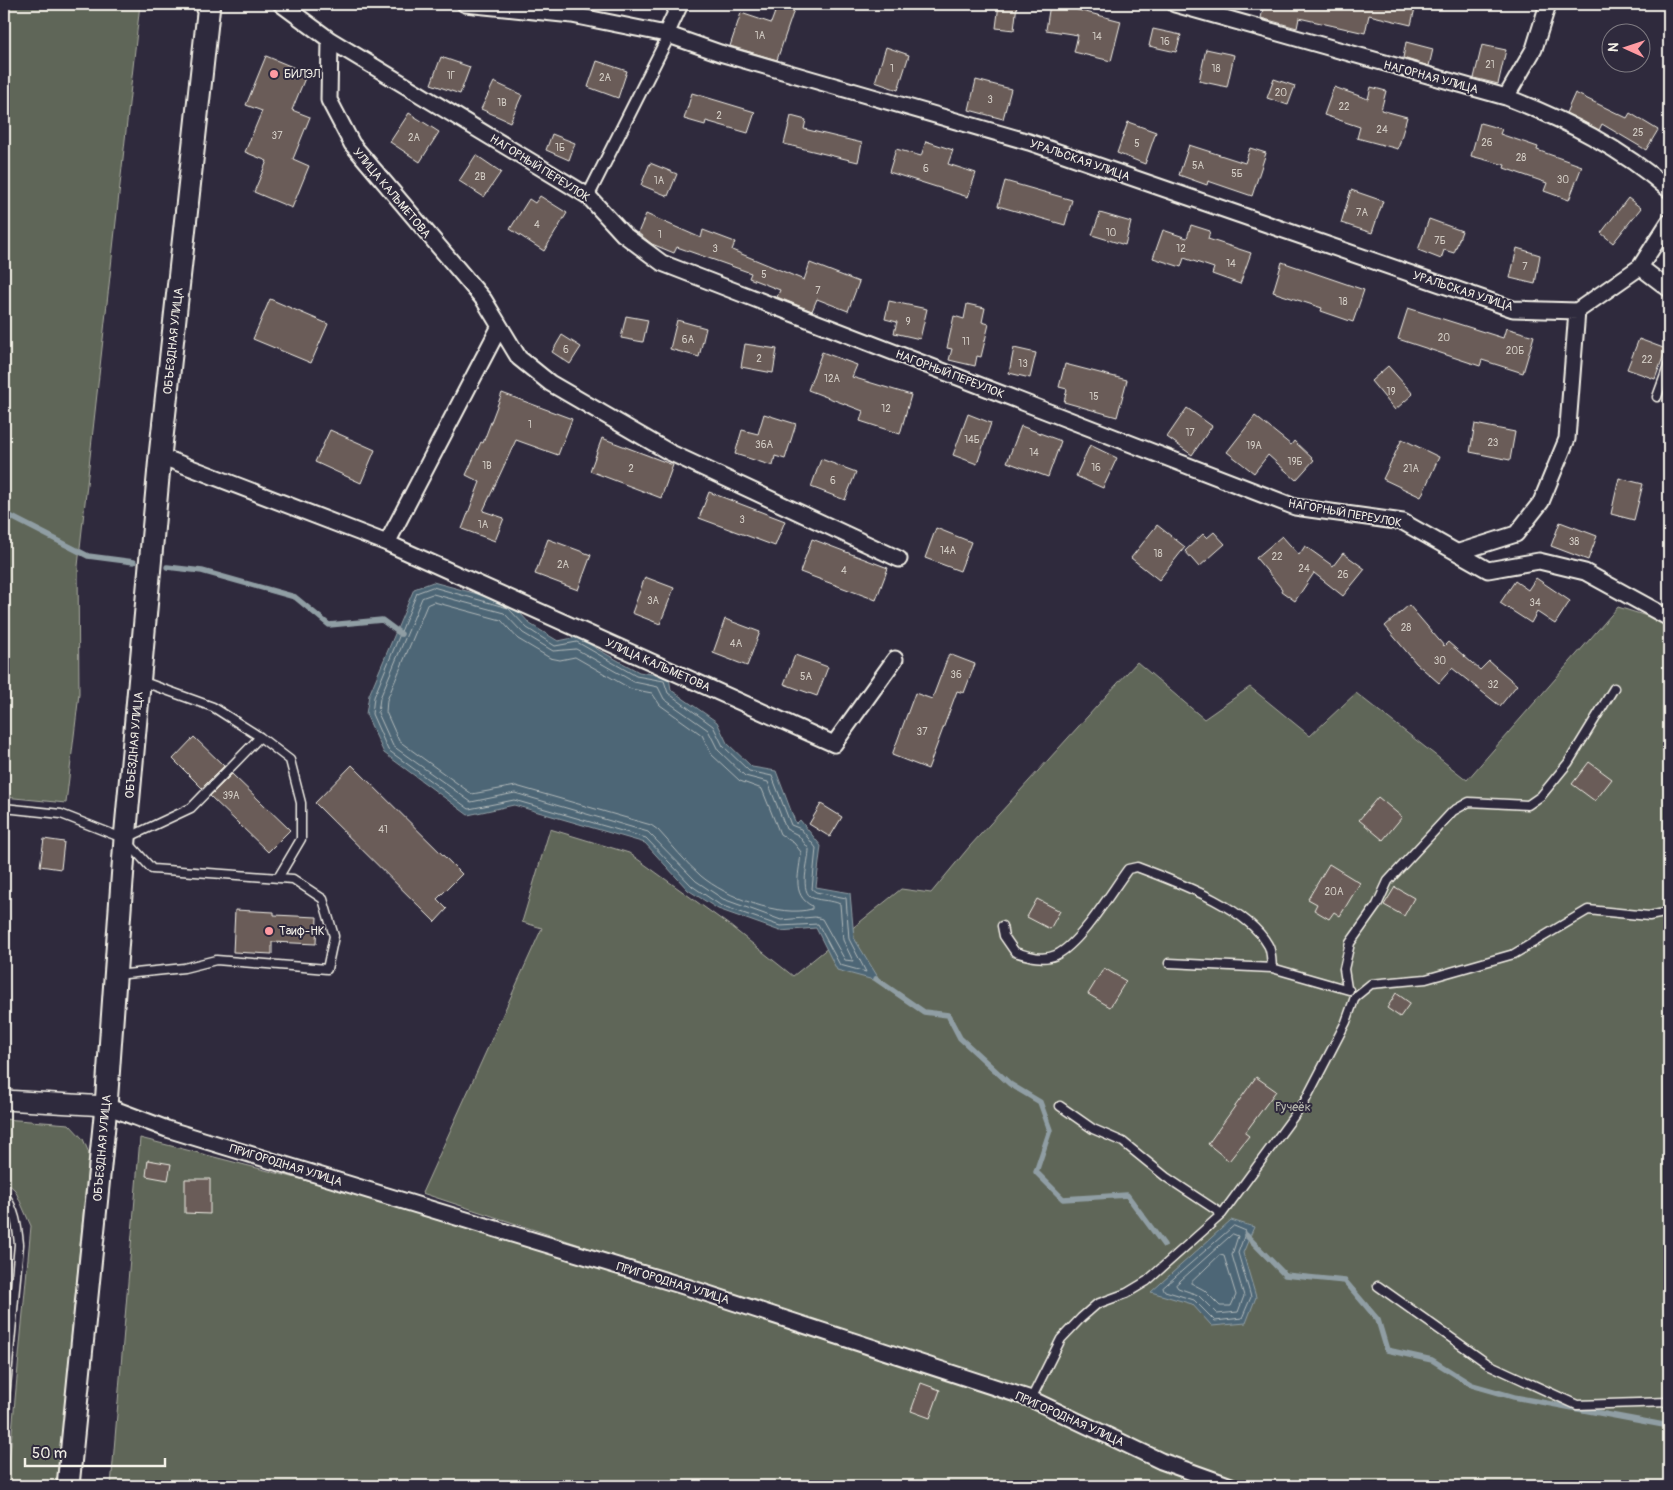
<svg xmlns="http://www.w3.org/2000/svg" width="1673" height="1490" viewBox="0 0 1673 1490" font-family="Pangolin,sans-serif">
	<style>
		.green { fill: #5f6659; stroke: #aaaca0 }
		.water { fill: #4d6676; stroke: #909ea4 }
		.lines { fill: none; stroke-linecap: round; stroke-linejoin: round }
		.shore { stroke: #b1b9ba; stroke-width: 1 }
		.stream { stroke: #909ea4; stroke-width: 5.5 }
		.building { fill: #6a5c58; stroke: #f4f1e8 }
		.service-casing { stroke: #f4f1e8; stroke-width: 11 }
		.pedestrian-casing { stroke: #f4f1e8; stroke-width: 15 }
		.minor-casing { stroke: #f4f1e8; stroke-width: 19 }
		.tertiary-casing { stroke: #f4f1e8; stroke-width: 22 }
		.secondary-casing { stroke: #f4f1e8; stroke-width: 25 }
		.service { stroke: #2f2a3d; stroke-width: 8 }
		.pedestrian { stroke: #2f2a3d; stroke-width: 11 }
		.minor { stroke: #2f2a3d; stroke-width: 15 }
		.tertiary { stroke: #2f2a3d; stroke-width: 19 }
		.secondary { stroke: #2f2a3d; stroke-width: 21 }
		.poi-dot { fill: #ff9aa2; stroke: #2f2a3d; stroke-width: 2 }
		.labels { text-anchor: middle; stroke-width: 4; stroke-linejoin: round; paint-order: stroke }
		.number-label { font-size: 10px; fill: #d2ccc4 }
		.poi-label { font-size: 12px; fill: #f4f1e8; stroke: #2f2a3d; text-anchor: start }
		.street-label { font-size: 12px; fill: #f4f1e8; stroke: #2f2a3d }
		.park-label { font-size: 12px; fill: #b8b9af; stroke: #2f2a3d }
	</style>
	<rect width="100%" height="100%" fill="#2f2a3d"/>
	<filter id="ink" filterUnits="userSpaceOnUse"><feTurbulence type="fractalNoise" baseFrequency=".02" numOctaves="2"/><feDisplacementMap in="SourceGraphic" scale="10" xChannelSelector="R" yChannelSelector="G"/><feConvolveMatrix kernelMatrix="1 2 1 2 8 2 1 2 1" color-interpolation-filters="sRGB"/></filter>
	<g filter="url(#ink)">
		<path class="green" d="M4,4H140L78,566L79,694L66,803L4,797Z
			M1618,607L1669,623V1486H1243L1156,1452L1046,1398L422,1193L542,928L522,922L550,829L629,853L729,925L793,976L901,889L931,893L970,846L1137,662L1204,719L1250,687L1310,736L1356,693L1467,780Z
			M4,1119L69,1124L83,1139L89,1153L57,1486H7L31,1226L15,1190L4,1180Z
			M140,1138L405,1206L708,1301L1050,1413L1224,1486H111Z"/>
		<path class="water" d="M433,582L511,603L530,624L558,641L578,637L597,649L639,672L669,677L671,690L717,722L727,743L752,767L776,771L796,824L800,820L821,846L816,887L850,893L854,938L881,982L837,970L816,928L780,931L718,909L688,890L645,843L514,805L468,815L384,753L366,714L369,695L414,589Z
			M1231,1220L1254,1227L1243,1253L1256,1297L1246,1323L1212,1326L1192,1304L1151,1292Z"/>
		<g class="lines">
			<path class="shore" d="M433,587L508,608L527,628L555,646L577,642L636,676L664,681L668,693L713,726L723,746L749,771L772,776L791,825L801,829L816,848L812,889L816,892L846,898L849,939L866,972L840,965L818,924L780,926L720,905L692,886L646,838L514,800L469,809L388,750L372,714L374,697L417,593Z
				M433,594L504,613L523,633L553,651L576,649L634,682L658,687L664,699L708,730L718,750L745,776L768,782L786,829L798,835L809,849C809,862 798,892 813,898C821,901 832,900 840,904L843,940L853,961L845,960L822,919L815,917L781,920L723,899L696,881L648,832L515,793L471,802L393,746L378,713L380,698L422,598Z
				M434,602L501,620L518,639L550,658L560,660L575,657L631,689L652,693L660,705L702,735L712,755L740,781L762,789L780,834L794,843L801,852C800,872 790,894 812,906V909C780,918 726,897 701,876C685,862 672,845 658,830L651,825L516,786L472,794L399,741L386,712L387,700L427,605Z
				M1234,1226L1246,1231L1238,1253L1251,1297L1242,1318L1215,1321L1194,1300L1165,1291L1163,1288Z
				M1233,1234L1238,1236L1232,1255L1244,1296L1238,1312L1217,1314L1198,1295L1178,1288L1176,1285Z
				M1220,1255L1224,1256L1236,1295L1231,1306H1220L1204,1290L1191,1283Z"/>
			<path class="stream" d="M4,513L88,556L134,562
				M167,567L202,571L295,597L329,625L382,620L401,634
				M876,979L924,1012L948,1015L960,1038L1010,1084L1040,1102L1050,1130L1036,1172L1063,1199L1127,1195L1164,1245
				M1246,1235L1285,1275L1345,1281L1378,1320L1387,1350L1432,1360L1472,1385L1514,1397L1669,1426"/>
		</g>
		<path class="building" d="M778,4H796L777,60L730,46L741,13L771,23Z
			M999,4H1017L1014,30L996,28Z
			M1050,4H1070V8L1121,21L1111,61L1074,52L1078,35L1046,30Z
			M1264,4H1416L1411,25L1369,15L1365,33L1299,18L1297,28L1261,18Z
			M1153,29L1181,35L1176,52L1149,46Z
			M1406,42L1433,49L1429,66L1403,58Z
			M1482,45L1506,50L1498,84L1474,78Z
			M886,47L909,55L898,90L875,82Z
			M1206,49L1234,55L1227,87L1199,81Z
			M266,56L307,73L292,110L310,117L293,159L309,166L292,208L254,192L267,161L245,152L262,111L246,105Z
			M441,57L470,67L460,94L431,84Z
			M597,61L627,71L618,98L588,87Z
			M1274,79L1295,86L1288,105L1267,98Z
			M976,80L1011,89L1003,119L969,110Z
			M494,82L522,95L510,122L481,109Z
			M1334,87L1368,99L1371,87L1386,91L1381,110L1407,117L1398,149L1357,138L1360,127L1324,115Z
			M692,93L755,112L748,133L706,121L705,125L684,119Z
			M1575,93L1627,118L1630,113L1658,130L1646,150L1602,124L1599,130L1566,113Z
			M409,113L439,132L420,162L390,142Z
			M791,116L806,120L804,129L862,143L858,162L784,144Z
			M1128,122L1156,132L1145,164L1117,153Z
			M1480,123L1502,129L1500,134L1538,147L1537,150L1582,166L1569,200L1544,191L1547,183L1504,168L1505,165L1471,156Z
			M552,134L575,143L569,160L546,150Z
			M926,141L953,150L948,164L976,173L968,197L889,172L896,149L921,156Z
			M1189,145L1245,163L1250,148L1266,153L1252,196L1208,181L1207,185L1179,175Z
			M476,155L501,172L484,197L459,181Z
			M650,163L677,174L668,196L641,185Z
			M1005,181L1072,200L1065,225L998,206Z
			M1351,190L1383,201L1372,233L1341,223Z
			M540,196L567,213L544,251L510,229L529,199L535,203Z
			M1628,198L1641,208L1613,243L1601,233Z
			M1100,213L1131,222L1125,245L1092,235Z
			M646,214L701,238L703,230L735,242L732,250L804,280L810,263L859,282L848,311L817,299L812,311L777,297L780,290L749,278L751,273L677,247L674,253L652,244L638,233Z
			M1429,219L1462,231L1454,253L1444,250L1441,259L1418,250Z
			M1191,225L1210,231L1208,239L1251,253L1240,284L1212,274L1214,268L1184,258L1181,267L1153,258L1163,230L1187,238Z
			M1517,248L1540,255L1535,284L1510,278Z
			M1282,262L1364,290L1353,322L1321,311L1322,308L1273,292Z
			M270,299L328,324L311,363L253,339Z
			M889,301L927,309L920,339L894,333L897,322L885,319Z
			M967,304L985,308L982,322L989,324L981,357L977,356L975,366L949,360L952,349L947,348L954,316L964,319Z
			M1408,308L1503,338L1506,328L1534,336L1523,373L1482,360L1480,366L1398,339Z
			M626,316L648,320L643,342L621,338Z
			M677,320L706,328L699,357L670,349Z
			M562,335L581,347L570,364L552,352Z
			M1639,339L1666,349L1655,379L1627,369Z
			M745,344L777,349L773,373L741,367Z
			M1014,348L1036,353L1030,378L1009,373Z
			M822,352L857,365L852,377L911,395L900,434L860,421L863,411L808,390Z
			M1065,364L1127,380L1117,417L1064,402L1067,389L1059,387Z
			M1388,366L1413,394L1395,410L1371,381Z
			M502,393L572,419L558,455L516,440L483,511L504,518L495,541L462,529L480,482L466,475L481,442L483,443Z
			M1187,408L1212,426L1192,455L1167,437Z
			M764,414L796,424L785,459L775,456L773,466L735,454L742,430L758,434Z
			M968,414L991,423L977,464L953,455Z
			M1255,416L1291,445L1294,441L1314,460L1296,480L1268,455L1254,473L1227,452Z
			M1475,424L1515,432L1510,460L1470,452Z
			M1021,426L1061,441L1048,477L1007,462Z
			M330,430L375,450L361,483L315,462Z
			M602,438L673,465L661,498L590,471Z
			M1402,439L1439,457L1421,497L1383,479Z
			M1090,445L1117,458L1103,488L1076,476Z
			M821,459L856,472L845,500L811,487Z
			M1619,478L1643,484L1634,520L1611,514Z
			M709,492L785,521L775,546L699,518Z
			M1560,522L1597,536L1588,560L1551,546Z
			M1157,525L1185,547L1159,580L1131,558Z
			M936,528L971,542L960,571L925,558Z
			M1214,532L1225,544L1199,567L1185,551L1203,534L1207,538Z
			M1282,536L1299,555L1305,546L1333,566L1343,553L1365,569L1343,596L1314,573L1295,601L1281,591L1282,589L1256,558Z
			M548,539L591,555L578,590L535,574Z
			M812,539L888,568L876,600L800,572Z
			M645,577L674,588L660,624L632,613Z
			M1536,578L1570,601L1555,624L1537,612L1531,623L1500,603L1515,581L1528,590Z
			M1409,605L1444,646L1448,642L1480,670L1489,661L1517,685L1500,706L1452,668L1439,683L1416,663L1385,626Z
			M725,619L760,632L747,666L713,653Z
			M949,654L975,664L964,693L957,691L928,769L892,755L915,693L932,699Z
			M795,655L828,667L817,696L784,684Z
			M194,737L224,766L202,788L173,759Z
			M1589,762L1612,779L1595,801L1572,784Z
			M352,765L462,874L437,899L447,909L435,922L315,803Z
			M232,774L290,830L268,852L210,796Z
			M1378,797L1402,817L1383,840L1359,820Z
			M821,804L842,817L830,837L809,824Z
			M44,839L64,842L61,869L40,866Z
			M1329,864L1360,883L1340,916L1334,912L1329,919L1314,910L1317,904L1308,899Z
			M1395,887L1414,898L1404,916L1384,905Z
			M1037,899L1060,911L1050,929L1027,917Z
			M235,910L274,912V915L317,917L316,944L272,942V954L233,952Z
			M1104,968L1126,981L1110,1007L1088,994Z
			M1396,993L1410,1003L1400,1017L1387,1008Z
			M1256,1077L1276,1091L1245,1133L1249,1136L1229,1161L1208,1144Z
			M148,1160L171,1164L168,1180L146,1176Z
			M185,1179H210V1214L185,1213Z
			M921,1383L940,1390L930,1418L911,1411Z"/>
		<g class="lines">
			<defs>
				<path id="service" d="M1657,397L1669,364
					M141,681L213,707L260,737L290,760L301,803V839L278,878
					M4,808L61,814L125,839L152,869L293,879L323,899L334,936L327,969L216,960L184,968L116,975
					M127,838L191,808L260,737
					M1002,926L1004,936L1015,952C1028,956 1043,961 1056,955C1081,943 1111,892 1128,869L1137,867C1176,882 1247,907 1268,945C1272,951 1271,961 1272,968
					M1169,963L1272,968L1349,990
					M1347,988L1344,969L1350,943L1377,905L1388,881L1453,811L1469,802L1528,805L1541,796L1568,763L1614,688
					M1060,1106L1093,1129L1123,1142L1166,1177L1222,1214
					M4,1194C15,1210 17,1225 19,1244L4,1409
					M1378,1286L1488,1364L1577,1405L1669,1402
					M1031,1399L1061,1339L1081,1318L1097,1304L1127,1293L1147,1281L1222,1214L1305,1101L1346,1022L1355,997L1371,984L1426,979L1514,954L1588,910L1649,916L1669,912"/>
				<path id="pedestrian" d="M588,196L669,35"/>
				<path id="minor" d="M281,4L330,40L588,196L623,234L662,263L1295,507L1403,522L1488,570L1539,561L1585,572L1669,618
					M465,4L572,15L666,34L720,53L1029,142L1513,309L1577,311L1640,267L1669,289
					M1175,4L1506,97C1565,120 1622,148 1669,190
					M666,34L680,4
					M330,40L329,100L352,144L484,300L519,358L550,383L669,452L899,559
					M1506,97L1534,49L1548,4
					M1640,267L1669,222
					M160,456L387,543L834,744L895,659
					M387,543L499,328
					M1459,552L1516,534L1541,502L1567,439L1577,311
					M106,1106L167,1129L690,1288L1031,1399L1161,1461L1231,1486"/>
				<path id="tertiary" d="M4,1100L106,1106"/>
				<path id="secondary" d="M68,1486L106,1106L125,839L160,456L209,4"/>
			</defs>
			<use href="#service" class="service-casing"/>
			<use href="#pedestrian" class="pedestrian-casing"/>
			<use href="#minor" class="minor-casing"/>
			<use href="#tertiary" class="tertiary-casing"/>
			<use href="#secondary" class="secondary-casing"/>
			<use href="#service" class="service"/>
			<use href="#pedestrian" class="pedestrian"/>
			<use href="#minor" class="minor"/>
			<use href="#tertiary" class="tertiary"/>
			<use href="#secondary" class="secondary"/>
		</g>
	</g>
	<g class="poi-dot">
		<circle cx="274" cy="74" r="5"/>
		<circle cx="269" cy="931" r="5"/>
	</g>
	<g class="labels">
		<g class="number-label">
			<text x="760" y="39">1А</text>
			<text x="1097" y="40">14</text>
			<text x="1165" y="45">16</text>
			<text x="1490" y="68">21</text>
			<text x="892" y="72">1</text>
			<text x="1216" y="72">18</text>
			<text x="451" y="79">1Г</text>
			<text x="605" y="81">2А</text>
			<text x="1281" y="96">20</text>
			<text x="990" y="103">3</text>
			<text x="502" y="106">1В</text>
			<text x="1344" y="110">22</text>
			<text x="719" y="119">2</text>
			<text x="1382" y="133">24</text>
			<text x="1638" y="136">25</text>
			<text x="277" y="139">37</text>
			<text x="414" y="141">2А</text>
			<text x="1487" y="146">26</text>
			<text x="1137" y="147">5</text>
			<text x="560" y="151">1Б</text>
			<text x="1521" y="161">28</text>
			<text x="1198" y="169">5А</text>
			<text x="926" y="172">6</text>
			<text x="1237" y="177">5Б</text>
			<text x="480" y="180">2В</text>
			<text x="1563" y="183">30</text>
			<text x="659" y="184">1А</text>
			<text x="1362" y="216">7А</text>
			<text x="537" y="228">4</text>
			<text x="1111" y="236">10</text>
			<text x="660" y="238">1</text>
			<text x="1440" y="244">7Б</text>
			<text x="715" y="252">3</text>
			<text x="1181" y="252">12</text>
			<text x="1231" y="267">14</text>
			<text x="1525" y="270">7</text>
			<text x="764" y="278">5</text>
			<text x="818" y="294">7</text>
			<text x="1343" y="305">18</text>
			<text x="908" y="325">9</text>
			<text x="1444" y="341">20</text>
			<text x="688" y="343">6А</text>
			<text x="966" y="345">11</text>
			<text x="566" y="353">6</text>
			<text x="1515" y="354">20Б</text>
			<text x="759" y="362">2</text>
			<text x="1647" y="363">22</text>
			<text x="1023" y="367">13</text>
			<text x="832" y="382">12А</text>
			<text x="1391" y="395">19</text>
			<text x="1094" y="400">15</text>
			<text x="886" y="412">12</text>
			<text x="530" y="428">1</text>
			<text x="1190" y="436">17</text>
			<text x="972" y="443">14Б</text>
			<text x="1493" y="446">23</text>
			<text x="764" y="448">36А</text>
			<text x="1254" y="449">19А</text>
			<text x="1034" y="456">14</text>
			<text x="1295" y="465">19Б</text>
			<text x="487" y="469">1В</text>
			<text x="1096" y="471">16</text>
			<text x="631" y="472">2</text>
			<text x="1411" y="472">21А</text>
			<text x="833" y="484">6</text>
			<text x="742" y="523">3</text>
			<text x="483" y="528">1А</text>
			<text x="1574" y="545">38</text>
			<text x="948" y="554">14А</text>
			<text x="1158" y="557">18</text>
			<text x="1277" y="560">22</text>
			<text x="563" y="568">2А</text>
			<text x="1304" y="572">24</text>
			<text x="844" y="574">4</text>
			<text x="1343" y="578">26</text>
			<text x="653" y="604">3А</text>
			<text x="1535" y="606">34</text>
			<text x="1406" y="631">28</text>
			<text x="736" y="647">4А</text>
			<text x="1440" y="664">30</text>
			<text x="956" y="678">36</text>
			<text x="806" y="680">5А</text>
			<text x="1493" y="688">32</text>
			<text x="922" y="735">37</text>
			<text x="231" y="799">39А</text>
			<text x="383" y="833">41</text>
			<text x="1334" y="895">20А</text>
		</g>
		<g class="poi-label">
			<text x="284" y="78">БИЛЭЛ</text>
			<text x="279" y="935">Таиф-НК</text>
		</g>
		<g class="street-label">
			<text transform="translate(1431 77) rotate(15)" y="4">НАГОРНАЯ УЛИЦА</text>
			<text transform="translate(1080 160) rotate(19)" y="4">УРАЛЬСКАЯ УЛИЦА</text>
			<text transform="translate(540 168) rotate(32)" y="4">НАГОРНЫЙ ПЕРЕУЛОК</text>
			<text transform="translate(392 193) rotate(50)" y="4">УЛИЦА КАЛЬМЕТОВА</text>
			<text transform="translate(1463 291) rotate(18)" y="4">УРАЛЬСКАЯ УЛИЦА</text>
			<text transform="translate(173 341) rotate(-84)" y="4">ОБЪЕЗДНАЯ УЛИЦА</text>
			<text transform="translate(950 374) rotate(21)" y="4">НАГОРНЫЙ ПЕРЕУЛОК</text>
			<text transform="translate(1345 513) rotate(10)" y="4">НАГОРНЫЙ ПЕРЕУЛОК</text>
			<text transform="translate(658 665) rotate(24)" y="4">УЛИЦА КАЛЬМЕТОВА</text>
			<text transform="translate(134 745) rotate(-85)" y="4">ОБЪЕЗДНАЯ УЛИЦА</text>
			<text transform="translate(102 1148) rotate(-85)" y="4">ОБЪЕЗДНАЯ УЛИЦА</text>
			<text transform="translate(286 1165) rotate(17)" y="4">ПРИГОРОДНАЯ УЛИЦА</text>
			<text transform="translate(673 1283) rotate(17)" y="4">ПРИГОРОДНАЯ УЛИЦА</text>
			<text transform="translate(1070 1419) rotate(24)" y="4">ПРИГОРОДНАЯ УЛИЦА</text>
		</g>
		<g class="park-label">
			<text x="1293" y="1111">Ручеёк</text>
		</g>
	</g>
	<rect width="1673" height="1490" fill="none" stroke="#2f2a3d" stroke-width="20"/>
	<rect x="10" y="10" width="1653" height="1470" fill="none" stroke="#f4f1e8" stroke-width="2" filter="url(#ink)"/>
	<g transform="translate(1626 48) rotate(273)"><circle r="24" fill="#2f2a3d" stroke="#7e7a81"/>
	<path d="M0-4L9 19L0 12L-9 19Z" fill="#ff9aa2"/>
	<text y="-8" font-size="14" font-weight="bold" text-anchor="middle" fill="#f4f1e8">N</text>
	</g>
	<path d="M25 1458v8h140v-8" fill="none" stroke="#f4f1e8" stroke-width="2.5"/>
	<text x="32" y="1458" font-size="15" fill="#f4f1e8" stroke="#2f2a3d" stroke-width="4" paint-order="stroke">50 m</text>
</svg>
